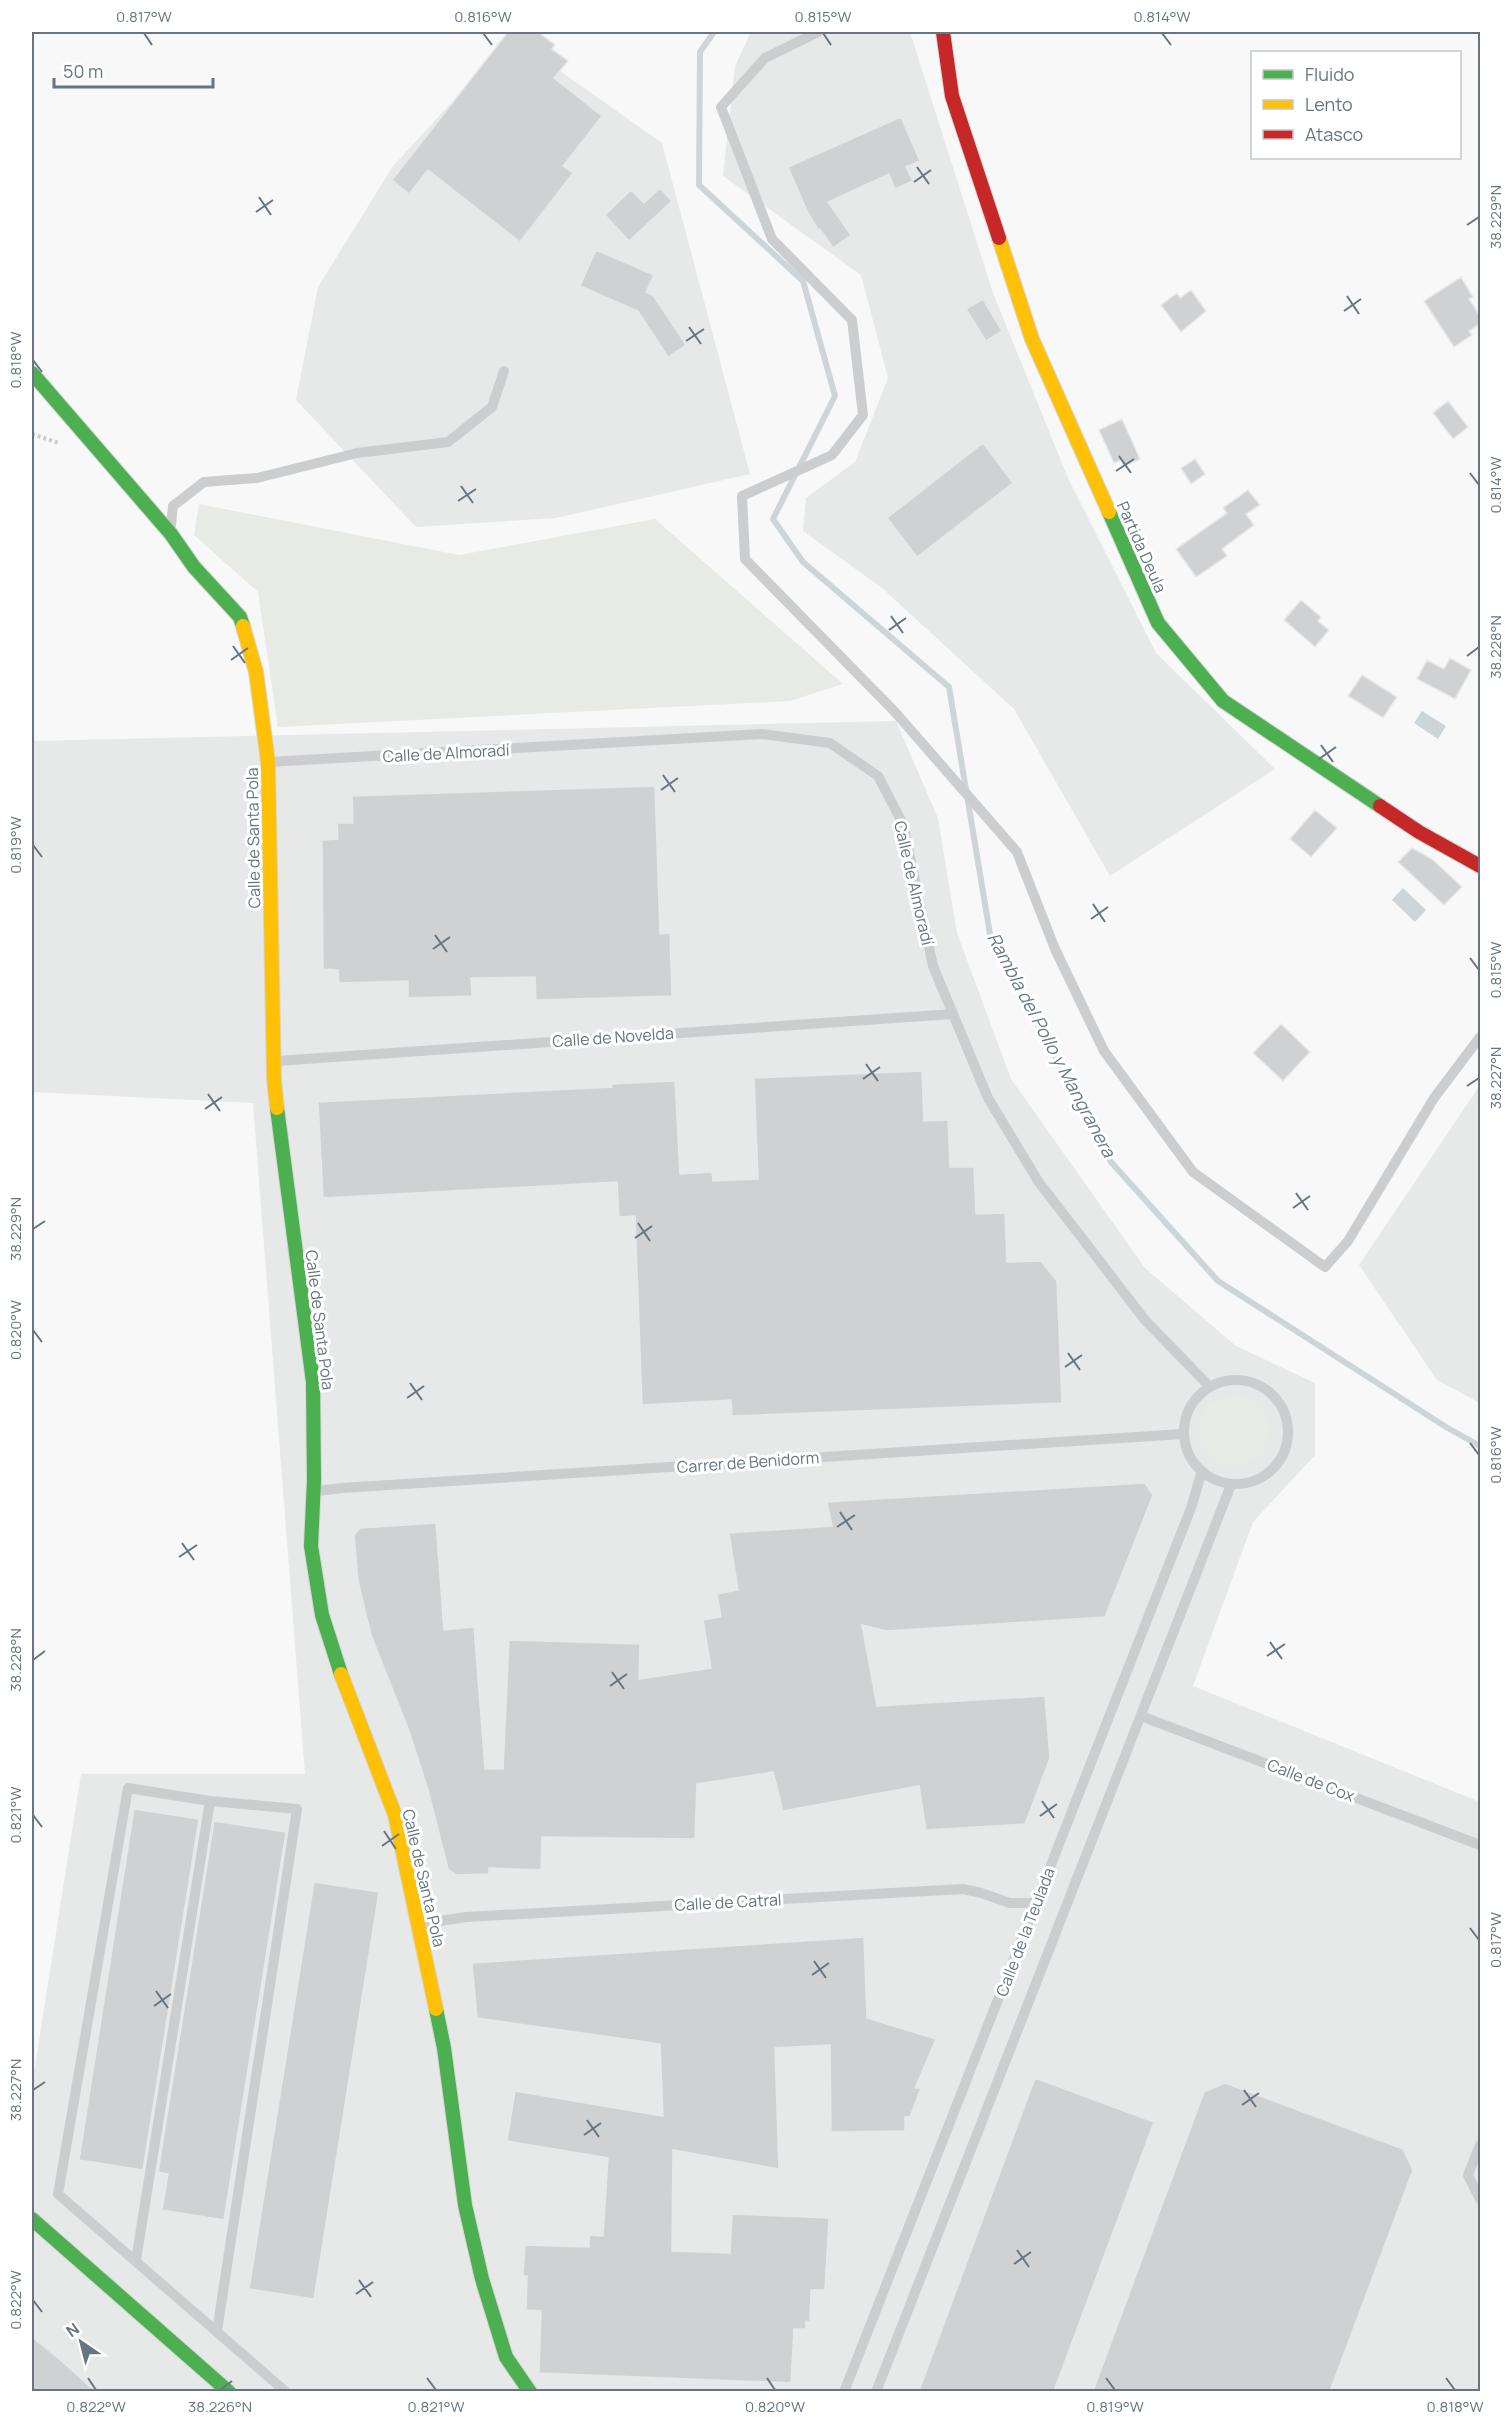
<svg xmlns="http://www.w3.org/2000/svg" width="1512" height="2423" viewBox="0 0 1512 2423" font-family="Manrope,sans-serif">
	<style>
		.built { fill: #e7e8e8 }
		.green { fill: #e7eae5 }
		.water { fill: #ced5d8 }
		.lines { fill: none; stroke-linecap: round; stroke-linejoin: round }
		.stream { stroke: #ced5d8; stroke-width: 6 }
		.building { fill: #cfd1d2; stroke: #e8e8e8; stroke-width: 1.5 }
		.fast-casing { stroke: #d4d5d6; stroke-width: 16 }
		.slow-casing { stroke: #d4d5d6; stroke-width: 16 }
		.jam-casing { stroke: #d4d5d6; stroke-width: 16 }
		.path { stroke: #c9cacb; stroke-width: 4; stroke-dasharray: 3 3; stroke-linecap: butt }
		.lane { stroke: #cbcdce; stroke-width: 10 }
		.fast { stroke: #4caf50; stroke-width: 14 }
		.slow { stroke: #ffc107; stroke-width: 14 }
		.jam { stroke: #c62828; stroke-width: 14 }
		.ticks { fill: none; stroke: #657581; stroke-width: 2 }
		.labels { text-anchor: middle; stroke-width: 6; stroke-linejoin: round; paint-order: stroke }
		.street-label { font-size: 16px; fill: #657581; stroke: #fff }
		.water-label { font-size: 18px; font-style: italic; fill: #657a82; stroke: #fff }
		.neatline { fill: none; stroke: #657581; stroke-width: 2 }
		.ticks-label { font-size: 15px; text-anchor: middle; fill: #657581 }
	</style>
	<rect width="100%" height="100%" fill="#f8f8f8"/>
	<path class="built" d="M751,32H910L993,293L1068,478L1156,653L1275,769L1110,876L1014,709L882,588L803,531L806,498L855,462L888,378L861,275L723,176L735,66Z
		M512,37L662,143L750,474L556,518L416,527L296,400L318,287L393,166Z
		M896,721L938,818L957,933L1011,1079L1145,1268L1236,1346L1315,1383V1455L1253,1522L1193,1686L1480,1802V2391H32V2085L81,1774H305L253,1103L32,1092V741Z
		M1480,1085V1403L1437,1380L1359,1265Z"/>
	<path class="green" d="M199,504L459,555L655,519L843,684L790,701L278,727L258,592L194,535Z
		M1199 1430a35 35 0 1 1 70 0a35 35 0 1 1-70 0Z"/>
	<path class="water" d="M1422,711L1446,726L1438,739L1414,723Z
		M1403,888L1426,910L1415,922L1392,900Z"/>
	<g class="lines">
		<path class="stream" d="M714,32L700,52L699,185L803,281L835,396L773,519L803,562L949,687L990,934L1111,1162L1218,1281L1446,1427L1480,1446"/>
	</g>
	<path class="building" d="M508,32H538L555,45L552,49L568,61L554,78L602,116L563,166L573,173L520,242L428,170L409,194L392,180Z
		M901,117L920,161L906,167L913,181L895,189L889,174L828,202L851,235L833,248L820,229L819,231L807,211L788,167Z
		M660,188L672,201L629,241L605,215L631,190L644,203Z
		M596,250L654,275L646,292L653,295L686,345L668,357L638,311L580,286Z
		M1461,277L1473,297L1469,299L1480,316V324L1469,331L1472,335L1454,347L1424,301Z
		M1191,290L1206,311L1181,332L1161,305L1177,293L1180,298Z
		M983,299L1002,331L986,341L966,309Z
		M1448,401L1468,427L1453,439L1433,413Z
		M1122,419L1140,459L1124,466L1121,460L1114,463L1099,430Z
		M983,443L1013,483L917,557L887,518Z
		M1195,459L1205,474L1191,484L1181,468Z
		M1248,490L1260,505L1246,514L1254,525L1222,549L1227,556L1196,577L1176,549L1227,513L1223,508Z
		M1301,600L1321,617L1318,621L1329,630L1315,647L1284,620Z
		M1450,658L1471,670L1455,699L1417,679L1427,660L1444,669Z
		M1362,675L1397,697L1383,718L1348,696Z
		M655,786L660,934L670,933L672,996L536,1000L535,977L471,978L472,996L408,998V981L339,983L338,970L323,969L322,840L338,839L337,823H353L352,796Z
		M1315,810L1337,828L1311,857L1290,839Z
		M1412,848L1432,859L1462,887L1444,905L1398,862Z
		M1281,1024L1310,1052L1283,1081L1253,1053Z
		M922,1071L924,1121L948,1120L950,1167H974L976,1214L1005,1213L1007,1262L1041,1261L1057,1281L1062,1403L732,1416L731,1400L642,1405L635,1216L619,1217L617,1182L323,1198L318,1102L612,1087L611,1084L675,1081L680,1174L712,1172L713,1181L758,1179L754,1078Z
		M1145,1483L1153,1495L1105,1617L886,1631L862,1625L877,1706L1045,1696L1050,1758L1025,1824L926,1830L919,1786L783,1811L773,1772L697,1784L695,1839L542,1837L541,1870L489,1868V1874L456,1875L448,1869L428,1790L409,1731L371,1635L358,1581L354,1535L360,1528L436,1523L444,1630L474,1627L485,1769H503L509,1640L640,1644L639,1679L711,1668L703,1620L721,1617L717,1594L738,1590L729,1533L832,1526L827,1502Z
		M134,1809L199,1819L143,2170L79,2160Z
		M214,1821L286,1832L224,2220L162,2210L168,2174L158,2172Z
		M314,1882L379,1892L314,2299L249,2289Z
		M864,1937L867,2018L936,2039L915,2088H921L910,2117H905V2131L831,2132L830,2045L775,2048L779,2169L673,2150L672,2251L730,2253L732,2214L829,2218L825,2290H811L810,2322L806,2321V2329H794L791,2383L539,2373L541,2311L526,2310L527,2276H523L525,2245L589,2247V2235L603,2236L608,2158L507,2141L515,2091L663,2116L660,2044L477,2018L472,1963Z
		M1035,2078L1154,2122L1054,2391H919Z
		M1225,2083L1403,2149L1413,2170L1330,2391H1093L1204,2092Z
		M32,2337L58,2358L95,2391H32Z"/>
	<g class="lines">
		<defs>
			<path id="fast" d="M32,373L171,534L194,567L240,617L243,626
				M1109,512L1158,623L1223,701L1380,806
				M277,1108L313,1382L314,1480L311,1546L322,1615L341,1674
				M436,2009L444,2048L465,2205L482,2279L506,2357L530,2392
				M32,2219L229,2392"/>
			<path id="slow" d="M999,238L1032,339L1109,512
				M243,626L256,672L268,762L274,1079L277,1108
				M341,1674L395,1815L436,2009"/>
			<path id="jam" d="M943,32L952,96L999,238
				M1380,806L1419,832L1480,866"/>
		</defs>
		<use href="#fast" class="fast-casing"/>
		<use href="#slow" class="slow-casing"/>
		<use href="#jam" class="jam-casing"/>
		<path class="path" d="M32,434L59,443"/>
		<path class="lane" d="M818,32L765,58L721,107L772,239L852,320L863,415L832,455L742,496L745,559L895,712L1017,852L1055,949L1104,1051L1193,1172L1325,1267L1348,1241L1434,1098L1480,1037
			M171,525L173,506L204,482L257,478L357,453L448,442L492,407L504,371
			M268,762L762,734L830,743L878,776L903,824L933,966L988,1098L1038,1181L1145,1320L1209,1386
			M277,1061L953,1014
			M1184 1432a52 52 0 1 1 104 0a52 52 0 1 1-104 0Z
			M317,1491L342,1488L1183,1434
			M1141,1716L1480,1845
			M421,1924L466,1917L963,1889L981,1893L1010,1903H1036
			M1480,2145L1468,2175L1480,2199
			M136,2260L210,1801
			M217,2331L297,1809L210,1801L128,1788L58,2194L286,2392
			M844,2392L1191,1508L1202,1471
			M876,2392L1231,1485"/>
		<use href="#fast" class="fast"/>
		<use href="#slow" class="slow"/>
		<use href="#jam" class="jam"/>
	</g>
	<path class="ticks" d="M144,33L152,45M483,33L492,45M823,33L831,45M1162,33L1171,45M917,167L929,184M914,182L931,170M259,197L271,215M256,212L273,200M1467,225L1479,217M1347,296L1359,314M1344,311L1361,299M689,327L701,344M686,341L704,329M33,360L42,372M1119,456L1131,473M1116,471L1134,459M1470,473L1479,485M461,486L473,503M458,501L476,489M891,616L903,633M889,630L906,618M233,646L245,663M1467,656L1479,647M231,660L248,648M1321,745L1333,762M1319,759L1336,747M663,775L675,792M661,790L678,778M33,845L42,857M1093,904L1105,922M1091,919L1108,907M435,935L447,952M433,949L450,937M1470,958L1479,970M866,1064L878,1081M863,1079L880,1067M1467,1086L1479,1078M208,1094L220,1111M205,1109L222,1097M1296,1193L1308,1210M1293,1208L1310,1196M638,1223L650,1241M33,1229L45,1221M635,1238L652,1226M33,1330L42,1342M1068,1353L1080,1370M1065,1367L1082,1355M410,1383L422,1400M407,1398L424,1386M1470,1443L1479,1455M840,1512L852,1530M837,1527L855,1515M182,1543L194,1560M179,1557L197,1545M1270,1642L1282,1659M1267,1656L1285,1644M33,1660L45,1651M612,1672L624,1689M610,1686L627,1674M1042,1801L1054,1818M33,1815L42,1827M1040,1816L1057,1804M384,1831L396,1849M382,1846L399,1834M1470,1928L1479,1940M814,1961L826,1978M812,1975L829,1963M156,1991L168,2008M154,2006L171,1994M33,2090L45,2082M1244,2090L1256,2107M1242,2105L1259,2093M587,2120L599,2137M584,2135L601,2123M1017,2250L1029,2267M1014,2264L1031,2252M359,2280L371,2297M356,2294L373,2282M33,2300L42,2312M88,2378L96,2390M427,2378L436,2390M767,2378L775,2390M1106,2378L1115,2390M1446,2378L1455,2390M220,2390L232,2381"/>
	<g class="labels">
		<g class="street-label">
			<text transform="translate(1142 547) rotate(66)" y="6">Partida Deula</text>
			<text transform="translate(446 753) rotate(-3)" y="6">Calle de Almoradí</text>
			<text transform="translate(253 838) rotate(-91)" y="6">Calle de Santa Pola</text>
			<text transform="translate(914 883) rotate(77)" y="6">Calle de Almoradí</text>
			<text transform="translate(613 1037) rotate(-4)" y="6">Calle de Novelda</text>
			<text transform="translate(320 1320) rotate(83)" y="6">Calle de Santa Pola</text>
			<text transform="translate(748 1462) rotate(-4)" y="6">Carrer de Benidorm</text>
			<text transform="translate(1311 1780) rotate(21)" y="6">Calle de Cox</text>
			<text transform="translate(424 1878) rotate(77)" y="6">Calle de Santa Pola</text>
			<text transform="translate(728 1902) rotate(-3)" y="6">Calle de Catral</text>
			<text transform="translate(1025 1932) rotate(-69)" y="6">Calle de la Teulada</text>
		</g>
		<g class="water-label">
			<text transform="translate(1051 1045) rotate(62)" y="6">Rambla del Pollo y Mangranera</text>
		</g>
	</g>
	<rect width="1512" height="2423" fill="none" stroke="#ffffff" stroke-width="66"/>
	<rect x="1251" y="51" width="210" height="108" fill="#ffffff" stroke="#c1c8cd" stroke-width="1.5"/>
	<rect x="1263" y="70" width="30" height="9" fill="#4caf50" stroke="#c1c8cd" stroke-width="1.5"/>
	<text x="1305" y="81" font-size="18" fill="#657581">Fluido</text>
	<rect x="1263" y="100" width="30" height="9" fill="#ffc107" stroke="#c1c8cd" stroke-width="1.5"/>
	<text x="1305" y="111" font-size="18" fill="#657581">Lento</text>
	<rect x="1263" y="130" width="30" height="9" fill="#c62828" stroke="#c1c8cd" stroke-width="1.5"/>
	<text x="1305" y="141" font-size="18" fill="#657581">Atasco</text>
	<g transform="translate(81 2342) rotate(325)" stroke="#ffffff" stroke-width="4.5" paint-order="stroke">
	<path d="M0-4.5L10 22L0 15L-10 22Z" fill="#657581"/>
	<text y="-9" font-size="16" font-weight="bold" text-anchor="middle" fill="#657581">N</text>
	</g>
	<path d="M54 78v9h159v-9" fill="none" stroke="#657581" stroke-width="3"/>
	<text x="63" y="78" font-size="18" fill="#657581" stroke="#ffffff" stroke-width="4.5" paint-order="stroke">50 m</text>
	<rect x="33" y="33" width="1446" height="2357" class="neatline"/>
	<g class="ticks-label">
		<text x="144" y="22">0.817°W</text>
		<text x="483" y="22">0.816°W</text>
		<text x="823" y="22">0.815°W</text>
		<text x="1162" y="22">0.814°W</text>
		<text transform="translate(1496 217) rotate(-90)" y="5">38.229°N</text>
		<text transform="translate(16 360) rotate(-90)" y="5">0.818°W</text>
		<text transform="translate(1496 485) rotate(-90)" y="5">0.814°W</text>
		<text transform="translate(1496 647) rotate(-90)" y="5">38.228°N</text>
		<text transform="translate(16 845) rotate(-90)" y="5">0.819°W</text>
		<text transform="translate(1496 970) rotate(-90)" y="5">0.815°W</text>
		<text transform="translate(1496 1078) rotate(-90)" y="5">38.227°N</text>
		<text transform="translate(16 1229) rotate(-90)" y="5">38.229°N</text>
		<text transform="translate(16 1330) rotate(-90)" y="5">0.820°W</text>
		<text transform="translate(1496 1455) rotate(-90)" y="5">0.816°W</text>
		<text transform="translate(16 1660) rotate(-90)" y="5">38.228°N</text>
		<text transform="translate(16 1815) rotate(-90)" y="5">0.821°W</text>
		<text transform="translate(1496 1940) rotate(-90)" y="5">0.817°W</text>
		<text transform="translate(16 2090) rotate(-90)" y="5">38.227°N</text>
		<text transform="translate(16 2300) rotate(-90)" y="5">0.822°W</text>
		<text x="96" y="2412">0.822°W</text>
		<text x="220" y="2412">38.226°N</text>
		<text x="436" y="2412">0.821°W</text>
		<text x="775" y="2412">0.820°W</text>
		<text x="1115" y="2412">0.819°W</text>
		<text x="1455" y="2412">0.818°W</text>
	</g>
</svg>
